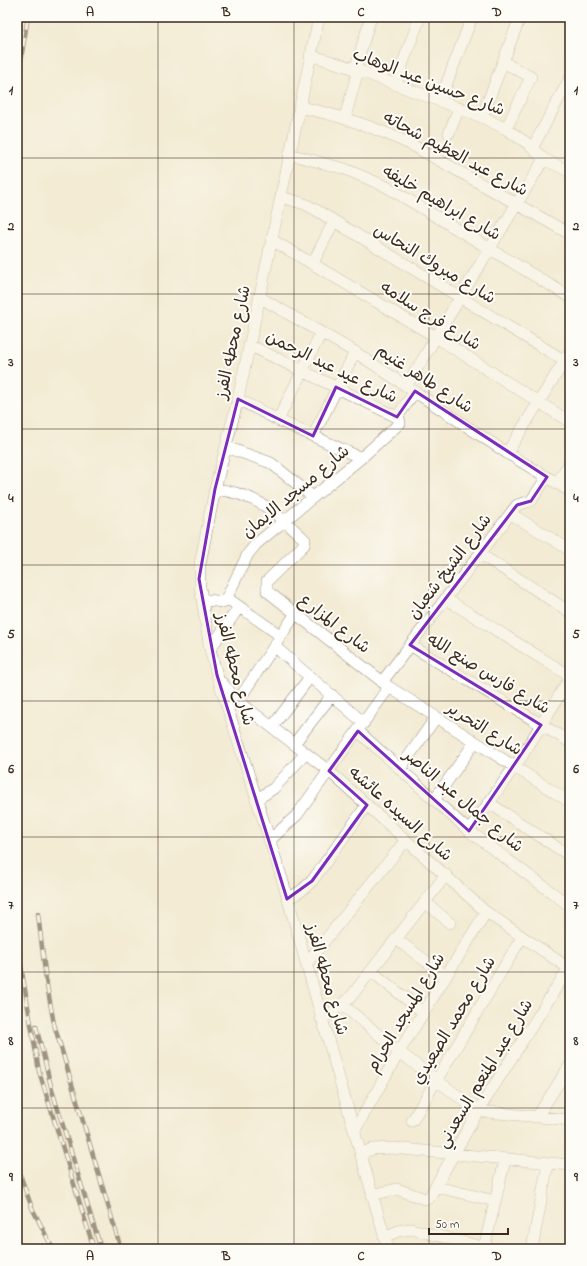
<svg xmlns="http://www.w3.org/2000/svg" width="587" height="1266" viewBox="0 0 587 1266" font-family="'Indie Flower','Playpen Sans Arabic',sans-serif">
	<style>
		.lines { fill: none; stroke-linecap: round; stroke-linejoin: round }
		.street-casing { stroke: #978a79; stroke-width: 12 }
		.street { stroke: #fff; stroke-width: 11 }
		.rail-casing { stroke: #3b2a1e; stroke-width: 4.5 }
		.rail { stroke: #fdfcf7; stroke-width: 3; stroke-dasharray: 9; stroke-linecap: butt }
		.marked { fill: none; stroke: #7b2cbf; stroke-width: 3; stroke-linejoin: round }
		.grid { fill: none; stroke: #3b2a1e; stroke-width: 1; stroke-opacity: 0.55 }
		.labels { text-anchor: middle; stroke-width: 4; stroke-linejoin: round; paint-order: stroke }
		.street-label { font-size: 17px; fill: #3b2a1e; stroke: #fdfcf7 }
		.neatline { fill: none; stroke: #3b2a1e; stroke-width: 1.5 }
		.grid-label { font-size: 13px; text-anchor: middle; font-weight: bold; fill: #3b2a1e }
	</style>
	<rect width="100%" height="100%" fill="#fdfcf7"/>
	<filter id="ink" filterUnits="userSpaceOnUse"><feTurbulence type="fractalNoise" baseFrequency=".025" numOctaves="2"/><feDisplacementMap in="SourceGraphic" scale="8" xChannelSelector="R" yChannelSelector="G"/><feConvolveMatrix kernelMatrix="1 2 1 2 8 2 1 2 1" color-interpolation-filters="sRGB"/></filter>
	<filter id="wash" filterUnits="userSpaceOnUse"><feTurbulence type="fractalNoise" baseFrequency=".012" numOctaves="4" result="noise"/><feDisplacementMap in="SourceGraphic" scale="16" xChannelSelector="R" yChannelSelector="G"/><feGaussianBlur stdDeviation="0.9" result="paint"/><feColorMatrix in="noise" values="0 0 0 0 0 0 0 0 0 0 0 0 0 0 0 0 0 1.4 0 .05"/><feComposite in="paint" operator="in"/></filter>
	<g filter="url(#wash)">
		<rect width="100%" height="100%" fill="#f3ebd4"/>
	</g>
	<g filter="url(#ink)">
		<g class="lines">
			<defs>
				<path id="street" d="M319,17L238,399L215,489L200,564V587L210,649L217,675L283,882L388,1249
					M310,55L355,69L482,117L506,129L527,143L544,159L570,172
					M503,62L531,77L506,129
					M355,69L371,17
					M395,84L420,17
					M440,101L472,17
					M299,107C339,115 375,127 412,145L570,234
					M482,117L520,17
					M345,118L358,70
					M449,133L459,108
					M533,147L570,78
					M289,154L345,169L387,187L570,297
					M281,197L305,204L316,210L570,364
					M272,240L436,337L570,422
					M313,263L334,221
					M259,297L355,352L507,453L570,491
					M407,385L544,159
					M238,399L278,420L361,458
					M397,417L415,391
					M278,420L321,333
					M313,436L355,352
					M226,447L271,463L313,497
					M507,453L570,352
					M557,483L570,462
					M215,489C257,494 276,512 305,540L304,545L267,581V591L389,687L570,802
					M511,514L570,550
					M480,554L570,612
					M227,598L281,636
					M202,599L222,602L225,601L248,554L256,544L361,458L400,423L399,418L249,345
					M446,599L570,676
					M410,645L570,742
					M274,646L364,723
					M210,649L239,607
					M382,682L517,505L531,501L547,477
					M222,683L238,701L329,771L486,912L570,969
					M238,701L296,613
					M272,727L310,677
					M358,731L469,831L570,906
					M294,744L332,695
					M400,769L436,717
					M256,800L274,788L306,753
					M434,800L475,742
					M489,803L570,856
					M469,831L522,756L570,678
					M269,841L297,815L389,687
					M287,899L301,891L312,881L367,805
					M425,902L450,923
					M396,939L446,976
					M306,964L406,840
					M371,971L424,1013
					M343,1005L399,1052L478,1111L570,1120
					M321,1018L330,1014L349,999L446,875
					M537,1117L570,1065
					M412,1121L522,937
					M355,1130L399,1052L486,912
					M361,1153L373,1149L393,1148L570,1165
					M437,1187L495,1201
					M372,1195L397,1189L425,1199L429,1198L478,1111L570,966
					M384,1237L398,1231L411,1229L491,1249
					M484,1248L505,1160
					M532,1249L548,1163"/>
			</defs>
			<use href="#street" class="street-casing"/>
			<use href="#street" class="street"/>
			<defs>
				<path id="rail" d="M17,82L28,17
					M38,914L46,980L54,1024L121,1249
					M17,943L39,1071L94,1249
					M36,1026L52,1090L101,1249
					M18,1169L32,1208L53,1249"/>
			</defs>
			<use href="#rail" class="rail-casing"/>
			<use href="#rail" class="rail"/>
		</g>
	</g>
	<path d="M0 0H587V1266H0ZM336,387L397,417L415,391L547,477L531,501L517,505L410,645L541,725L469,831L358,731L329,771L367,805L312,881L287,899L217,675L199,579L215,489L238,399L313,436Z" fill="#f3ebd4" fill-opacity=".55" fill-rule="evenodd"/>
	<path class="marked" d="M336,387L397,417L415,391L547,477L531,501L517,505L410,645L541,725L469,831L358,731L329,771L367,805L312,881L287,899L217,675L199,579L215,489L238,399L313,436Z"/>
	<path class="grid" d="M158,17V1249M294,17V1249M429,17V1249M17,158H570M17,294H570M17,429H570M17,565H570M17,701H570M17,837H570M17,972H570M17,1108H570"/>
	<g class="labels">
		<g class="street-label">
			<text transform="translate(429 81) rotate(21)" y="6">شارع حسين عبد الوهاب</text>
			<text transform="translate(456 153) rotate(28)" y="6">شارع عبد العظيم شحاته</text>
			<text transform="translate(442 202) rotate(30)" y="6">شارع ابراهيم خليفه</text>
			<text transform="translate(435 263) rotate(31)" y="6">شارع مبروك النحاس</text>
			<text transform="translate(431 315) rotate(32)" y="6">شارع فرج سلامه</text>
			<text transform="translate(232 342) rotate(-78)" y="6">شارع محطه الفرز</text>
			<text transform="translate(332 366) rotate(26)" y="6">شارع عيد عبد الرحمن</text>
			<text transform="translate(425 378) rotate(33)" y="6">شارع طاهر غنيم</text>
			<text transform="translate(295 491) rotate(-40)" y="6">شارع مسجد الايمان</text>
			<text transform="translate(449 566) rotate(-53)" y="6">شارع الشيخ شعبان</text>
			<text transform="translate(335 623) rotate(38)" y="6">شارع المزارع</text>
			<text transform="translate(236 669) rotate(76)" y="6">شارع محطه الفرز</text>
			<text transform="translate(489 673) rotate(31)" y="6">شارع فارس صنع الله</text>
			<text transform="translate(485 728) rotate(32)" y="6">شارع التحرير</text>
			<text transform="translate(464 800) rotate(40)" y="6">شارع جمال عبد الناصر</text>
			<text transform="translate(401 813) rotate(42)" y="6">شارع السيده عائشه</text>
			<text transform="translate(328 979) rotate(74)" y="6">شارع محطه الفرز</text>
			<text transform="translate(405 1012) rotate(-59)" y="6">شارع المسجد الحرام</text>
			<text transform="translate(453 1020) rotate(-59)" y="6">شارع محمد الصعيدي</text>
			<text transform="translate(484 1073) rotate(-59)" y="6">شارع عبد المنعم السعدني</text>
		</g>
	</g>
	<rect width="587" height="1266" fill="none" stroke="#fdfcf7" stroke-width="44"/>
	<path d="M429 1228v6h79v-6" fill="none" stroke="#3b2a1e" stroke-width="2"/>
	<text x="435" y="1228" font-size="12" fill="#3b2a1e" stroke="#fdfcf7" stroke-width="3" paint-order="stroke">50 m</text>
	<rect x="22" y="22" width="543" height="1222" class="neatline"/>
	<g class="grid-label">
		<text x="90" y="16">A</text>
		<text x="226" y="16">B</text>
		<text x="361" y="16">C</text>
		<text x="497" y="16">D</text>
		<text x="11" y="94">1</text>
		<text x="576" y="94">1</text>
		<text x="11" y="230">2</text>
		<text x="576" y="230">2</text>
		<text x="11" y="366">3</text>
		<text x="576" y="366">3</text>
		<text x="11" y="502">4</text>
		<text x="576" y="502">4</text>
		<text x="11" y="638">5</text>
		<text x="576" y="638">5</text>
		<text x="11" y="773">6</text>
		<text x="576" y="773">6</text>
		<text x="11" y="909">7</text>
		<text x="576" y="909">7</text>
		<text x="11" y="1045">8</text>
		<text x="576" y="1045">8</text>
		<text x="11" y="1181">9</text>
		<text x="576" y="1181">9</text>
		<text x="90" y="1260">A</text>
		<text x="226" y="1260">B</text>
		<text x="361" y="1260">C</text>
		<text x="497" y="1260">D</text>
	</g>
</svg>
